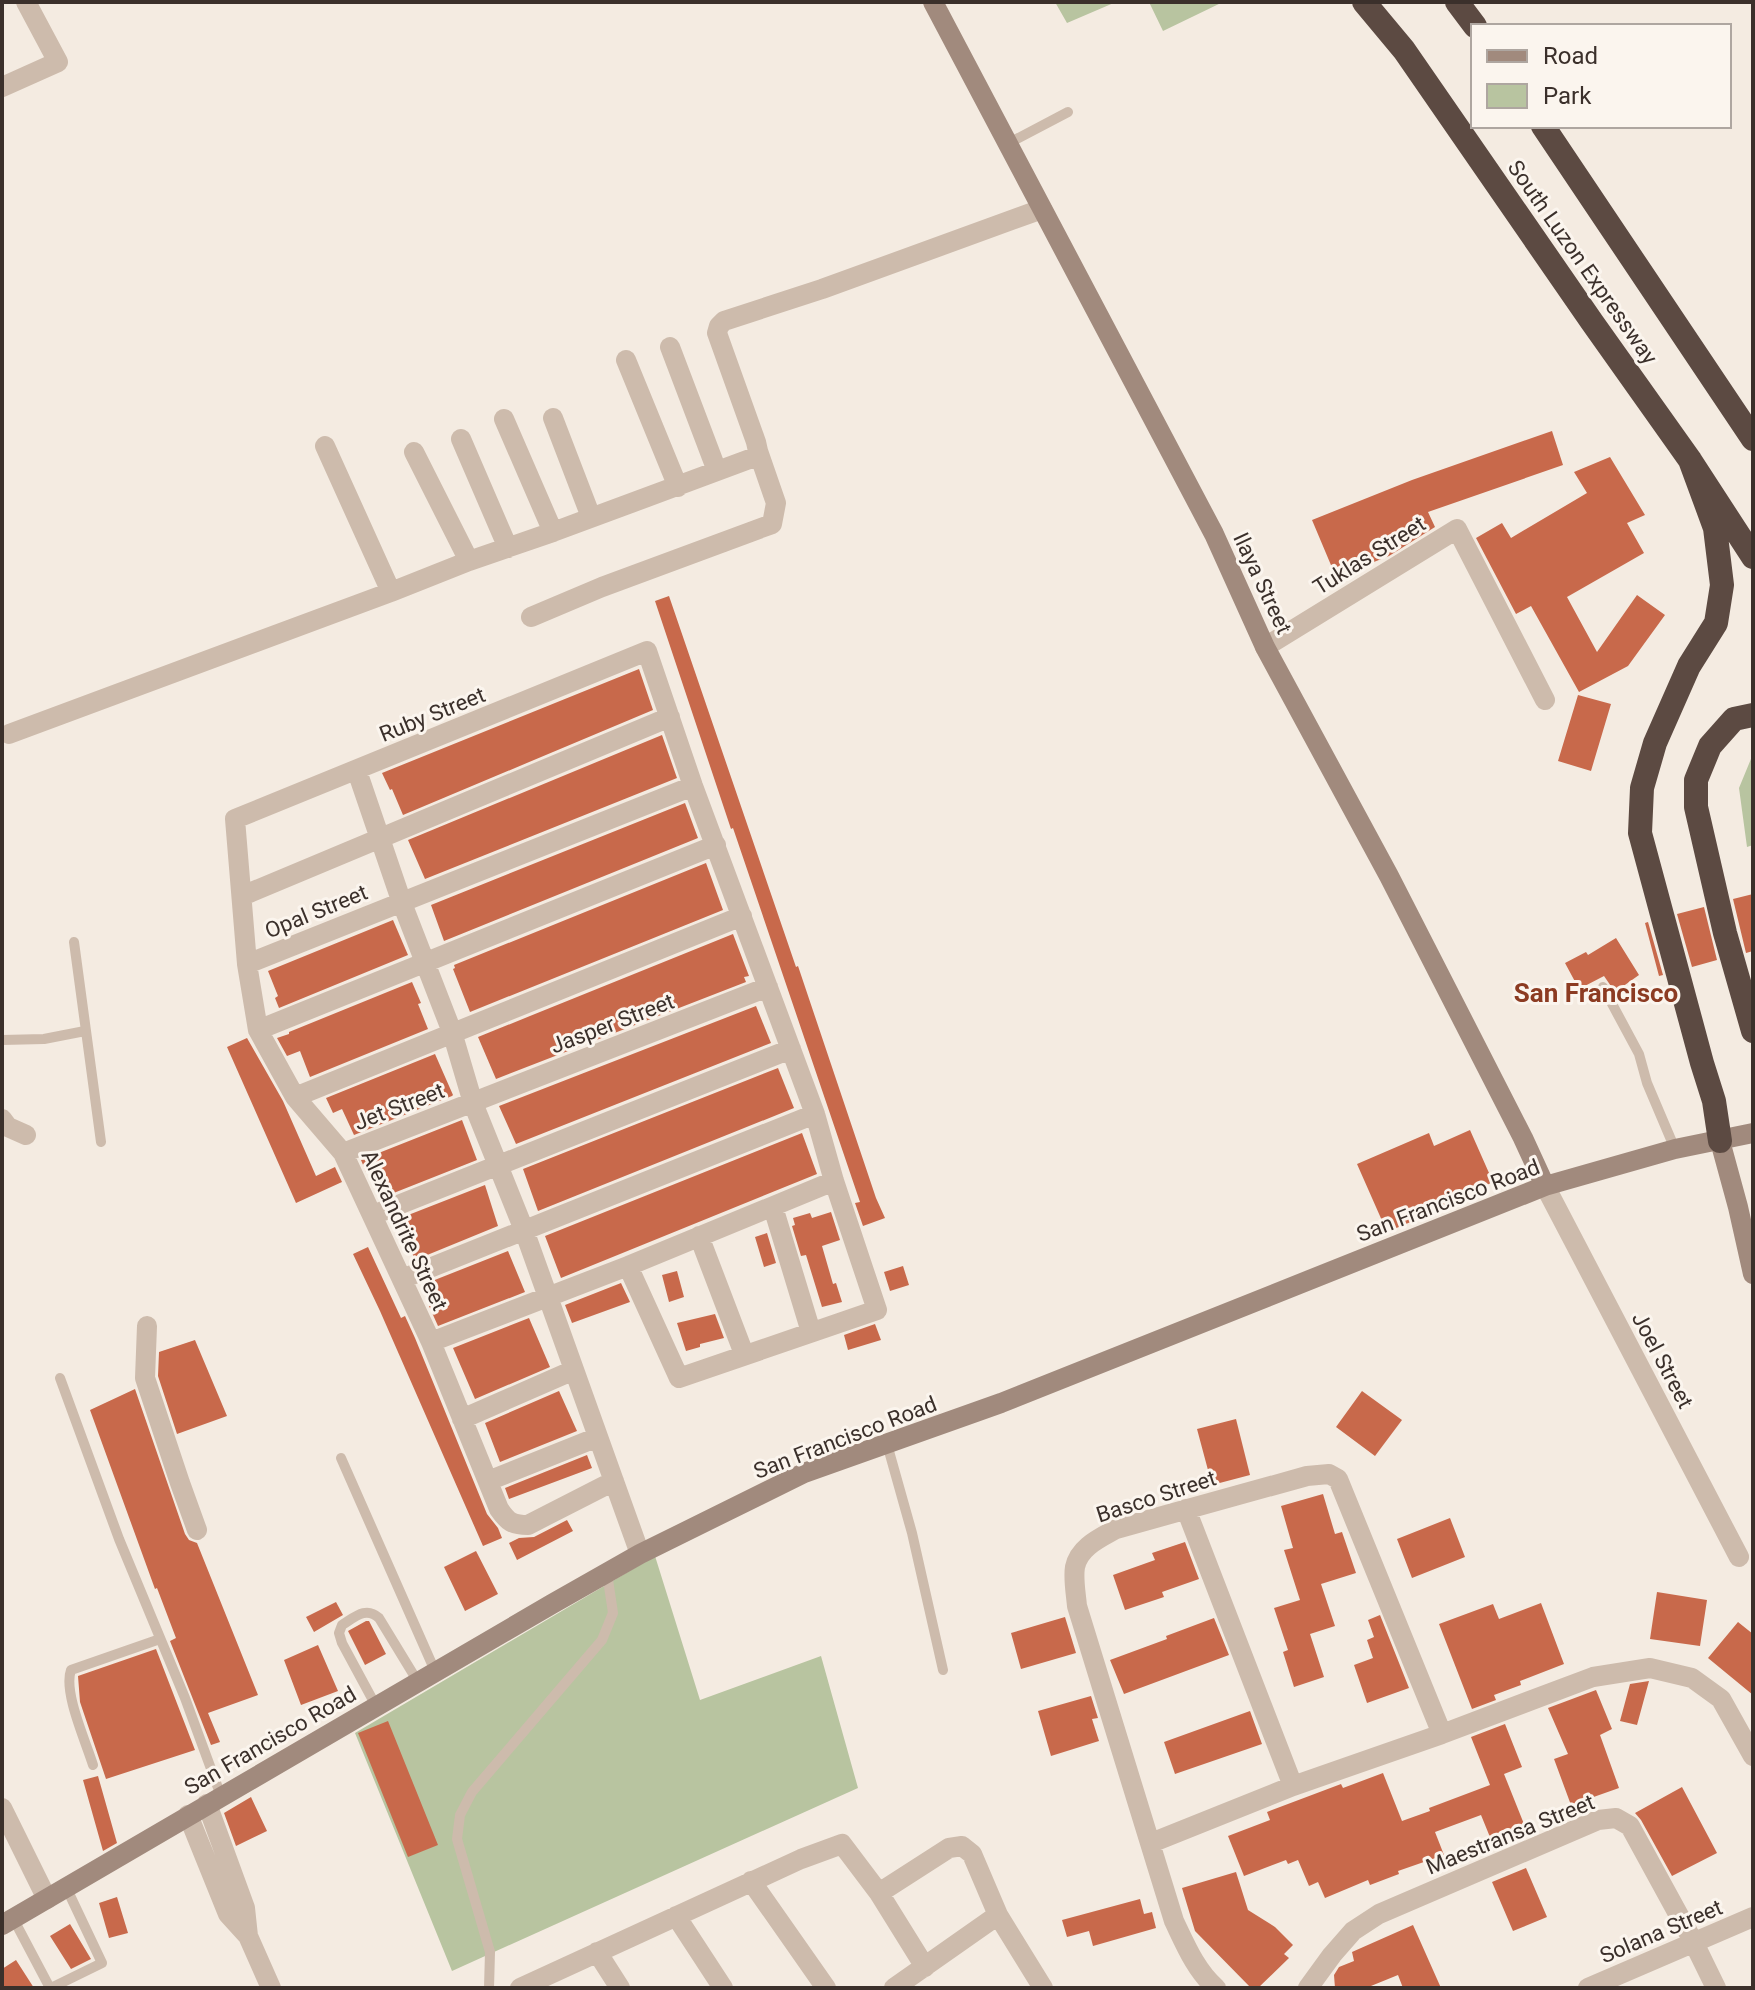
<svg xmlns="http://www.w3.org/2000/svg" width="1755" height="1990" viewBox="0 0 1755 1990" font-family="Roboto,sans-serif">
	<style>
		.green { fill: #b8c4a0 }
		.building { fill: #c8694b }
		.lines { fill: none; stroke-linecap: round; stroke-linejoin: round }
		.lane { stroke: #cdbbac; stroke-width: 10 }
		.street { stroke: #cdbbac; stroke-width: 20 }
		.secondary { stroke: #a18a7d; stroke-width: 20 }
		.highway { stroke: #5c4a42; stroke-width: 24 }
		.labels { text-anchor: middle; stroke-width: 6; stroke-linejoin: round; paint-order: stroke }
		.street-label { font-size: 22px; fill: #3b302b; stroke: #fbf5ee }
		.quarter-label { font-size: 26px; font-weight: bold; fill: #8c3b22; stroke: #fbf5ee }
	</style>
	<rect width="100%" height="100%" fill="#f4ebe1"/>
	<path class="green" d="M1055,2H1116L1067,23Z
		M1149,2H1223L1163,31Z
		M1753,754V845L1747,847L1739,788Z
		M655,1556L700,1700L821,1656L858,1788L452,1971L355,1733Z"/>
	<path class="building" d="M1552,431L1563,465L1428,512L1435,527L1389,556L1336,577L1312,520L1412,480Z
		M1610,457L1645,515L1627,523L1644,553L1567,597L1597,652L1637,595L1665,615L1628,666L1579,692L1531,606L1516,614L1476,538L1502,523L1511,538L1587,493L1574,472Z
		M669,596L796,967L798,966L876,1198L885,1218L863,1226L855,1203L860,1202L733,828L731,829L655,601Z
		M639,669L653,710L403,815L392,789L390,790L382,773Z
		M1578,695L1611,704L1591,771L1558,761Z
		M662,735L677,778L425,879L408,840Z
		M685,803L698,838L444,941L431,905Z
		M706,863L723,910L470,1012L453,969L455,968L454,965Z
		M1753,894V951L1746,953L1733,899Z
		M1704,907L1717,960L1692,967L1677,914Z
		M393,920L408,955L279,1008L275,998L278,996L268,971Z
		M1648,922L1663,975L1659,976L1645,923Z
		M733,934L749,976L744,977L746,982L496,1079L478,1037Z
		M1616,938L1639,975L1615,992L1604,976L1579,989L1565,963L1586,952L1588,955Z
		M412,982L421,1003L418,1004L428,1029L310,1077L300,1051L287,1056L277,1038L289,1034V1032Z
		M756,1006L771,1043L516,1144L499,1106Z
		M247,1038L283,1101L316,1176L335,1167L342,1182L296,1203L227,1047Z
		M435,1054L453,1095L452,1096L354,1135L342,1109L333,1113L326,1098Z
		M778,1068L794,1108L538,1211L523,1169Z
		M462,1120L477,1160L381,1198L372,1174L369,1171L366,1172L361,1160Z
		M1470,1130L1493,1182L1457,1199L1458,1202L1387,1232L1357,1164L1429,1133L1434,1146Z
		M802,1133L817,1174L561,1278L545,1236Z
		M485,1185L498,1226L415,1260L398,1219Z
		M831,1212L840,1240L822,1246L833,1284L836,1283L842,1302L822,1307L806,1255L801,1256L792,1226L795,1225L793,1218L810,1213L812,1218Z
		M767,1233L776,1263L764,1267L755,1237Z
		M368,1247L401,1318L405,1316L415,1338L487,1514L498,1528L502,1538L483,1546L380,1311L353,1254Z
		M508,1251L525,1292L438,1326L429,1306L431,1305L422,1285Z
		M903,1266L909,1285L890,1291L884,1272Z
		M677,1271L684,1297L669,1302L662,1275Z
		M621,1283L630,1302L572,1323L565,1305Z
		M715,1314L724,1338L700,1344V1347L686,1351L677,1323Z
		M529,1318L550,1367L475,1399L453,1348Z
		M875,1324L881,1340L848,1350L844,1335Z
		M195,1340L227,1416L177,1434L158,1376L159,1352Z
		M135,1389L185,1534L189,1540L197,1543L258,1695L208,1713L220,1742L211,1745L170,1641L176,1638L157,1588L155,1589L90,1410Z
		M559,1391L577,1431L500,1462L485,1423Z
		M1362,1391L1402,1420L1375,1456L1336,1427Z
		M1236,1419L1250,1475L1212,1485L1197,1429Z
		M587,1455L592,1468L509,1499L505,1488Z
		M1323,1494L1335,1534L1342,1532L1356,1573L1321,1584L1335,1626L1310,1634L1324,1677L1294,1687L1283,1652L1288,1650L1274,1608L1300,1600L1284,1550L1293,1548L1281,1506Z
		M1450,1518L1465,1557L1412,1578L1397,1539Z
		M567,1520L573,1531L517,1560L509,1543L519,1538L534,1537Z
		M1185,1542L1199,1579L1162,1592L1164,1597L1125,1610L1113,1575L1155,1560L1152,1553Z
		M476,1551L498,1594L465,1611L444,1567Z
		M1657,1592L1707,1600L1700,1646L1650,1639Z
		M336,1602L343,1615L314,1632L306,1617Z
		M1541,1603L1564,1664L1520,1681L1521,1685L1494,1695L1496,1700L1472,1709L1439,1624L1493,1604L1499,1619Z
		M1380,1615L1409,1688L1367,1703L1354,1665L1373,1658L1367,1640L1374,1637L1368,1620Z
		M1065,1617L1076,1653L1021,1669L1011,1633Z
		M1214,1618L1229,1655L1124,1694L1110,1660L1167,1639L1166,1636Z
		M366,1621H369L386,1654L365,1665L348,1631Z
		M1738,1622L1753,1634V1695L1708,1658Z
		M318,1645L338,1691L301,1705L284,1660Z
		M156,1649L195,1750L106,1779L80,1702L78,1676Z
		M1649,1681L1637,1725L1620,1721L1630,1684Z
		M1596,1690L1612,1729L1600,1735L1619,1788L1571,1805L1554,1759L1568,1754L1548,1708Z
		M1091,1696L1098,1718L1092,1719L1099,1741L1051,1756L1038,1711Z
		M1250,1711L1262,1744L1175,1774L1164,1742Z
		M388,1721L438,1845L408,1857L358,1733Z
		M1505,1724L1522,1767L1504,1774L1526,1829L1492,1842L1481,1815L1435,1832L1444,1855L1398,1871L1399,1874L1370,1885L1368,1880L1325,1898L1318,1882L1309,1886L1298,1860L1288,1864L1286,1860L1244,1876L1228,1836L1270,1820L1267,1812L1341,1784L1343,1788L1383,1773L1402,1821L1430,1811L1429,1808L1490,1785L1471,1737Z
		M98,1776L117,1843L103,1851L83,1780Z
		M1682,1787L1717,1853L1672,1876L1641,1820L1635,1813Z
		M251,1797L267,1831L236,1846L224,1813Z
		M1526,1868L1547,1917L1513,1931L1492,1882Z
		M1236,1872L1248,1910L1275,1927L1293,1945L1284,1954L1289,1958L1258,1988H1251L1195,1931L1182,1888Z
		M117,1897L128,1933L109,1938L99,1903Z
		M1140,1899L1144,1914L1152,1912L1156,1928L1093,1946L1089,1931L1067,1937L1062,1920Z
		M70,1924L91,1959L71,1969L50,1936Z
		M1413,1925L1441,1988H1403L1398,1975L1366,1988H1335L1334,1975L1339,1967L1354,1961L1352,1952Z
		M16,1960L34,1988H2V1969Z"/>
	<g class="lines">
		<path class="lane" d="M1007,144L1068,112
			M74,942L101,1142
			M1603,987L1639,1054L1647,1083L1675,1149
			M2,1040L44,1039L85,1031
			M60,1378L119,1539L185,1698L221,1796
			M887,1444L912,1533L943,1670
			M341,1458L435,1671
			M376,1706L342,1643L339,1633L342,1625C355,1617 366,1606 379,1618L418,1682
			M93,1765C86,1742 63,1692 71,1670L160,1639
			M13,1918L50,1988
			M51,1988L102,1963L66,1887
			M489,1988L490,1952L457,1839L460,1815L472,1792L602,1640L613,1613L607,1573"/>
		<path class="street" d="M2,87L58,62L26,2
			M670,347L717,471
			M626,360L678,487
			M553,418L591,517
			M504,419L553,532
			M461,439L508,548
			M325,446L391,592
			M414,452L469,561
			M531,617L602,587L772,524L776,503L758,451
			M1265,647L1457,529L1545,700
			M9,734L391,592L469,561L553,532L755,457L758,451L756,442L717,333L719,326L724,321L822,289L1042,209
			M357,771L402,903L452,1032L473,1103L524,1230L640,1554
			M242,896L670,717
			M247,964L693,786
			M258,1030L716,845
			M295,1097L742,916
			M2,1119L8,1127L26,1135
			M343,1153L768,987
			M1545,1186L1739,1557
			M773,1207L811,1332
			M373,1215L791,1049
			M699,1236L744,1354
			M402,1279L815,1114
			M147,1326L145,1378L180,1483L197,1530
			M431,1342L628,1266L834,1181
			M462,1419L574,1370
			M488,1481L598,1437
			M614,1481L528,1525C512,1525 508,1522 499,1509L431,1342L343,1153L295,1097L258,1030L247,964L235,819L647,651L693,786L815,1114L834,1181L877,1310L679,1378L628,1266
			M1186,1509L1293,1786
			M207,1804L245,1908L248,1936
			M2,1808L47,1899
			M188,1815L228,1914L248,1936L271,1988
			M1151,1843L1293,1786L1442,1734L1593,1677L1650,1668L1692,1678L1721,1699L1753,1756
			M751,1881L826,1988
			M879,1893L925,1967
			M676,1916L723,1988
			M597,1952L620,1988
			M520,1988L801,1859L842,1844L879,1893L949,1848L962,1846L972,1854L998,1915L1043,1988
			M894,1988L998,1915
			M1216,1988C1196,1971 1185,1944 1174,1921L1077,1606C1076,1594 1073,1579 1075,1567C1079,1547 1100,1538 1116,1529L1307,1476L1329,1474L1338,1479L1442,1734
			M1308,1988L1332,1955L1353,1931L1379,1914L1598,1820L1616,1818L1630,1826L1694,1943L1716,1988
			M1588,1988L1753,1917"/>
		<path class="secondary" d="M933,2L1214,534L1265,647L1389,876L1523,1138L1545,1186
			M1720,1141L1738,1207L1753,1274
			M2,1925L552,1604L640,1554L804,1473L1001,1403L1545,1186L1675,1149L1753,1133"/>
		<path class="highway" d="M1364,2L1404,50L1592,322L1690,460L1753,557
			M1457,2L1475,26
			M1543,126L1753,439
			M1690,460L1715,528L1722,585L1716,623L1689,666L1655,743L1642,788L1640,833L1702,1063L1714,1101L1720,1141
			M1753,715L1734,719L1710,746L1696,780V807L1725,933L1753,1031"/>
	</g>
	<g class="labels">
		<g class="street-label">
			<text transform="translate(1583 262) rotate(55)" y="8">South Luzon Expressway</text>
			<text transform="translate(1369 555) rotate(-32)" y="8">Tuklas Street</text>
			<text transform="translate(1263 583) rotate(65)" y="8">Ilaya Street</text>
			<text transform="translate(432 714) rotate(-22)" y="8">Ruby Street</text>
			<text transform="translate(316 911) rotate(-22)" y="8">Opal Street</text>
			<text transform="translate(612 1023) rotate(-21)" y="8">Jasper Street</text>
			<text transform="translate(399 1106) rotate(-21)" y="8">Jet Street</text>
			<text transform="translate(1448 1200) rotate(-21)" y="8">San Francisco Road</text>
			<text transform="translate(405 1230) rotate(65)" y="8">Alexandrite Street</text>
			<text transform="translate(1663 1360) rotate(62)" y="8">Joel Street</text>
			<text transform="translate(845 1437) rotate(-21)" y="8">San Francisco Road</text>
			<text transform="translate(1156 1496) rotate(-18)" y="8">Basco Street</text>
			<text transform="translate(270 1740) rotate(-30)" y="8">San Francisco Road</text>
			<text transform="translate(1510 1834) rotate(-22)" y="8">Maestransa Street</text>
			<text transform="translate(1661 1931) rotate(-23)" y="8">Solana Street</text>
		</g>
		<g class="quarter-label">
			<text x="1596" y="1002">San Francisco</text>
		</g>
	</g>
	<rect width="1755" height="1990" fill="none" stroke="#3b302b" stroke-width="8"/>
	<rect x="1471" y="24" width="260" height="104" fill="#fbf5ee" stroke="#aea6a0" stroke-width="2"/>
	<rect x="1487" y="50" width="40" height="12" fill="#a18a7d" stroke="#aea6a0" stroke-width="2"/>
	<text x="1543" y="64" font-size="24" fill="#3b302b">Road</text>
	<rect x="1487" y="84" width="40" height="24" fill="#b8c4a0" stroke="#aea6a0" stroke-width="2"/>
	<text x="1543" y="104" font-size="24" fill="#3b302b">Park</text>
</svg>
